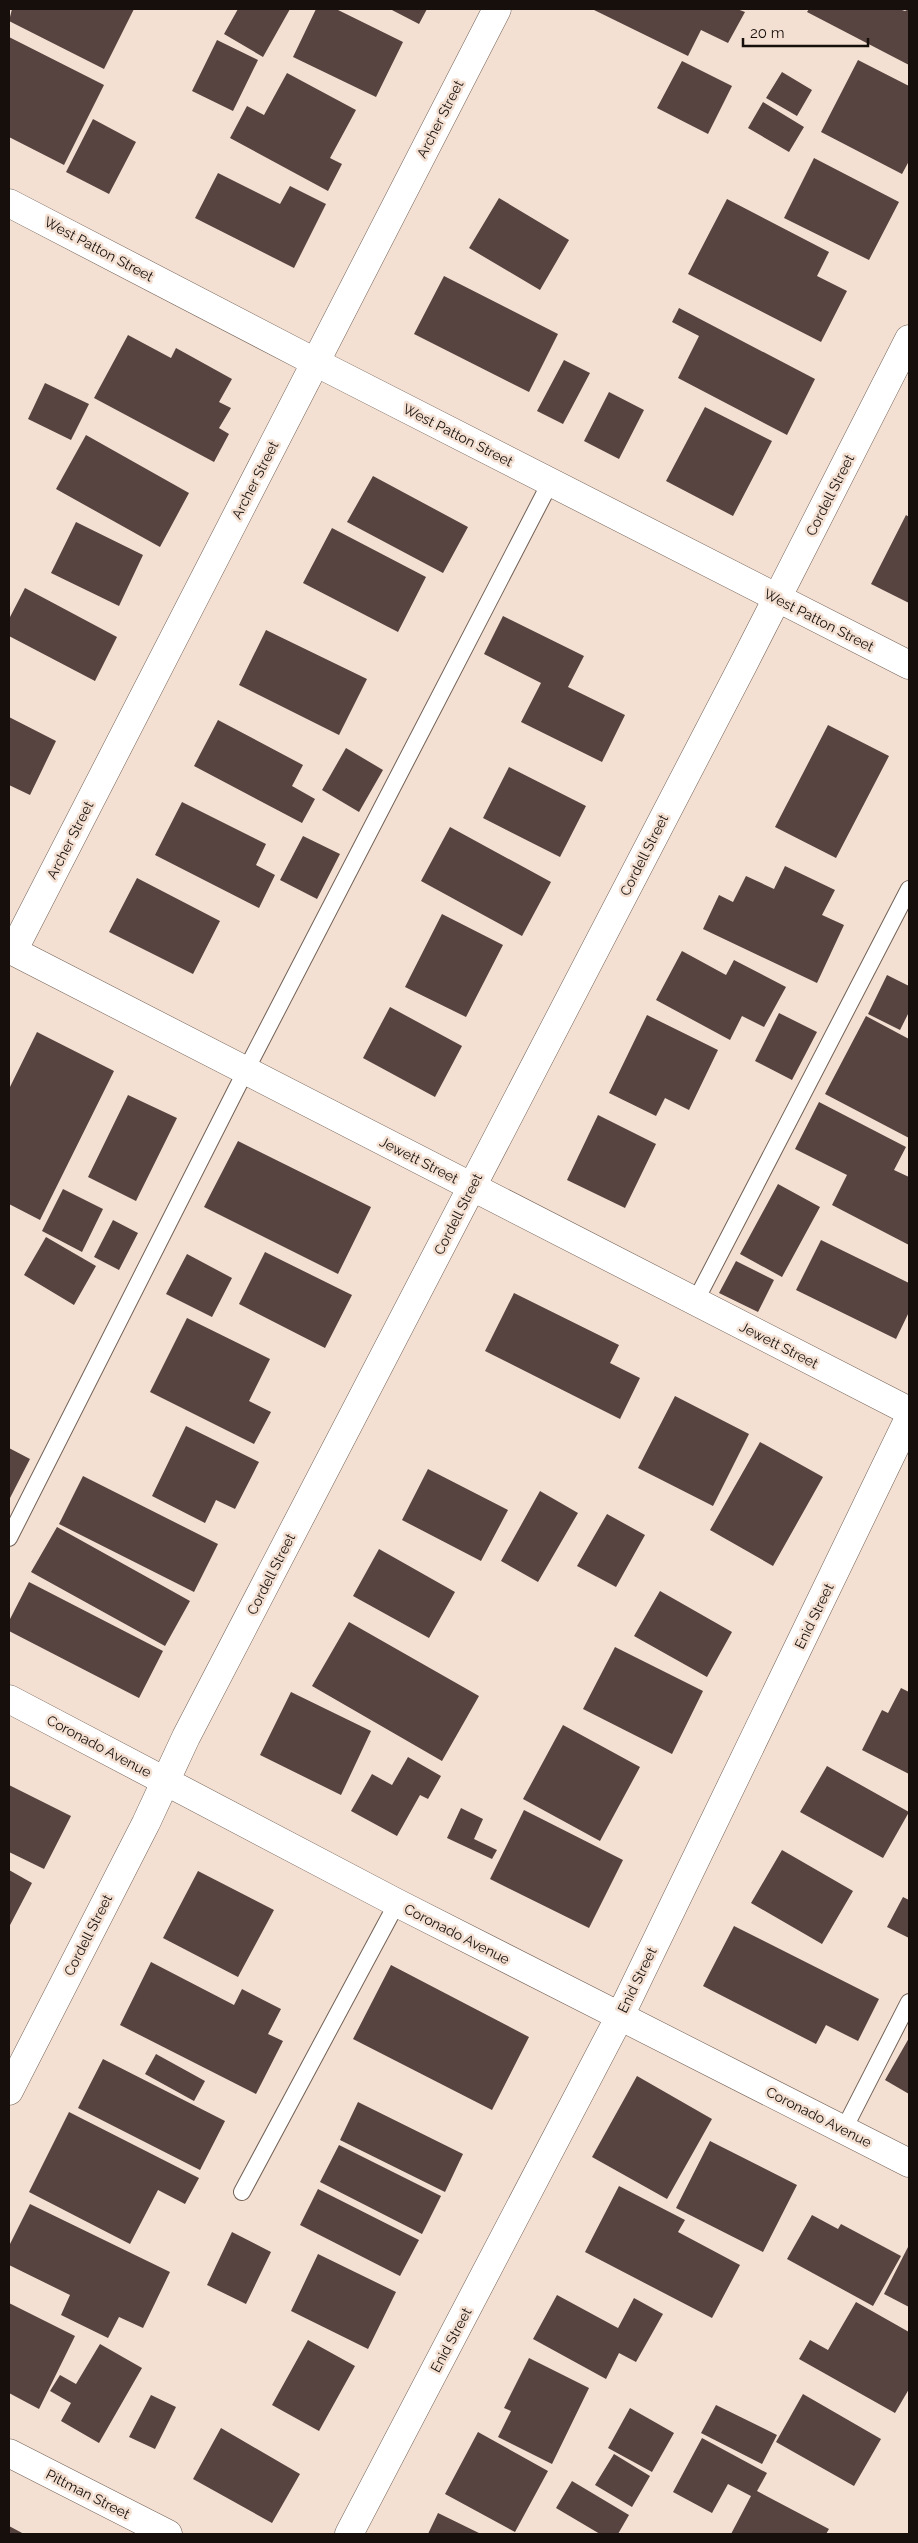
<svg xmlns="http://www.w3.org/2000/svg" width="918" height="2543" viewBox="0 0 918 2543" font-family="Raleway,sans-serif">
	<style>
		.building { fill: #57433f }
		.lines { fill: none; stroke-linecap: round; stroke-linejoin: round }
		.lane-casing { stroke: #726156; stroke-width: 18 }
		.street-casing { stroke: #726156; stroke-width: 29 }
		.secondary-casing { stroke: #726156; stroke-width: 29 }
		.lane { stroke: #fff; stroke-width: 16 }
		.street { stroke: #fff; stroke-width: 28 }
		.secondary { stroke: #fff; stroke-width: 28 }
		.labels { text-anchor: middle; stroke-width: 5; stroke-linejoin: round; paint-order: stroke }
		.street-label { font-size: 14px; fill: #160f0b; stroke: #f4e0d2 }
	</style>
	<rect width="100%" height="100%" fill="#f4e0d2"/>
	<path class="building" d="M12,9H134L104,69L9,21Z
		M238,9H290L263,57L224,34Z
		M316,9H336L403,42L376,97L293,57Z
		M390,9H427L419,24Z
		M592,9H737L745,12L728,43L701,30L688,56Z
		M809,9H899L905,11L909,9V65L807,12Z
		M9,37L104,85L64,165L9,137Z
		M217,40L258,60L233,111L192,91Z
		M858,60L909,86V161L902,174L821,132Z
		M682,61L732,86L708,134L657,108Z
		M782,72L812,90L797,116L766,98Z
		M287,73L356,110L330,158L342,164L328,191L230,138L247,106L264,115Z
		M763,102L804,127L789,152L748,128Z
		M93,119L136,142L109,194L66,172Z
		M814,158L899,202L869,260L784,218Z
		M218,173L280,204L290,186L326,204L294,268L195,218Z
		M499,198L569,240L540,290L469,248Z
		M727,199L829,252L817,276L847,291L821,342L688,274Z
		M444,276L558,334L529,392L414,334Z
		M679,308L815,379L787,435L678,378L699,336L672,322Z
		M128,335L171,358L176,348L232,379L219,402L231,408L219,428L229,434L214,462L94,398Z
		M564,360L590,373L563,424L537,411Z
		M45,383L89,404L71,440L28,419Z
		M609,392L644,410L619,459L584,441Z
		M705,407L772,441L733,516L666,481Z
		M86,435L189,493L160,547L56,489Z
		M373,476L468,527L443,573L347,522Z
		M906,515L909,517V603L871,584Z
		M76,522L143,555L119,606L51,573Z
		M332,528L426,577L398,632L303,583Z
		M25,588L117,637L95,681L9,636V619Z
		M503,616L584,656L568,687L625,715L602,762L521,722L541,683L484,654Z
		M266,630L367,679L339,735L239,685Z
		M9,717L56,741L30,795L9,785Z
		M218,720L303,765L292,786L315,799L302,823L194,766Z
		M828,725L889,756L836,858L775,827Z
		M346,748L383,770L359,812L322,790Z
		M509,767L586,806L560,857L483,818Z
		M182,802L266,844L256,865L275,875L259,908L155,855Z
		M450,827L551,882L522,936L421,881Z
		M303,836L340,854L317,899L280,880Z
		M785,866L835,890L822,915L844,925L817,983L703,929L719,895L733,902L746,876L774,889Z
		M137,878L220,921L193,974L109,932Z
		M442,914L503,945L466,1017L405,987Z
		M682,951L726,975L734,960L786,987L764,1027L742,1016L730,1040L656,1000Z
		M887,975L909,986V1012L900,1030L868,1014Z
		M390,1007L462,1046L435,1097L363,1058Z
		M779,1013L817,1032L792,1080L755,1061Z
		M647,1015L718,1050L689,1110L665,1098L656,1116L609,1093Z
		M866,1016L909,1039V1138L825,1094Z
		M37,1032L114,1071L40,1220L9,1204V1089Z
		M128,1095L177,1118L136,1201L88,1177Z
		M819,1102L906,1147L894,1170L909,1177V1245L832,1205L847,1175L795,1149Z
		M598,1115L656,1144L625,1208L567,1180Z
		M238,1141L371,1207L338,1274L204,1207Z
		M778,1184L820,1207L782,1277L740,1254Z
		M63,1189L103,1209L82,1252L42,1231Z
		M113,1220L138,1233L119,1270L94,1257Z
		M46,1237L96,1266L74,1305L24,1275Z
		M821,1240L909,1283V1312L896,1339L796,1290Z
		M265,1252L352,1295L325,1348L239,1304Z
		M187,1254L232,1278L212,1317L166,1294Z
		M736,1261L774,1280L758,1312L719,1293Z
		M514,1293L619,1345L610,1363L640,1378L620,1419L485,1351Z
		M187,1318L270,1359L249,1401L271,1412L254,1444L150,1392Z
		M675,1396L749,1434L713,1506L638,1468Z
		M186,1426L259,1462L235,1509L216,1500L205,1523L152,1496Z
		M760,1442L823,1477L773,1566L710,1530Z
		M9,1448L30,1459L9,1500Z
		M428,1469L508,1510L481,1561L402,1520Z
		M83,1476L218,1544L194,1592L59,1524Z
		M540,1491L578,1513L538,1582L501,1561Z
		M607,1514L645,1535L616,1587L577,1566Z
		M57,1527L190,1601L165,1646L31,1572Z
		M379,1549L455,1592L429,1638L353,1596Z
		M29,1582L163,1651L139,1698L9,1631V1621Z
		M660,1591L732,1632L707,1677L634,1636Z
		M349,1622L479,1696L442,1761L312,1686Z
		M615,1647L703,1691L672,1754L583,1709Z
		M901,1688L909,1692V1774L862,1750L882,1710L888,1713Z
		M291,1692L371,1731L341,1795L260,1755Z
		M563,1725L640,1767L600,1841L523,1799Z
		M408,1757L441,1776L428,1799L420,1795L397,1836L351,1811L372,1774L392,1785Z
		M827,1766L909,1812L883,1858L800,1812Z
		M9,1785L71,1816L44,1869L9,1852Z
		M461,1808L483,1819L474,1839L497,1850L492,1859L447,1838Z
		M524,1810L623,1860L589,1928L490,1879Z
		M782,1850L853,1891L822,1944L751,1903Z
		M9,1870L32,1883L9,1927Z
		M198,1871L274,1910L238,1977L163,1938Z
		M903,1897L909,1900V1938L887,1927Z
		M734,1926L879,1999L858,2041L826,2025L816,2044L703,1986Z
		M151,1962L234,2005L242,1989L281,2009L268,2034L283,2041L256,2094L120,2025Z
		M391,1965L529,2037L492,2110L353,2039Z
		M909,2038V2094L885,2080Z
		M156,2054L205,2081L194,2101L145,2074Z
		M103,2059L225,2121L200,2170L78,2108Z
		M637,2076L712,2119L667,2199L592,2157Z
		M358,2102L463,2154L445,2192L340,2140Z
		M69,2112L199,2178L185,2204L158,2190L130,2244L29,2192Z
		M710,2141L797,2185L763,2252L676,2208Z
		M339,2145L441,2196L422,2234L320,2182Z
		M619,2186L685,2220L678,2232L740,2265L712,2318L585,2252Z
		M318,2189L419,2240L400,2276L300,2225Z
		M30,2204L170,2272L143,2328L119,2317L108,2338L61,2315L70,2295L9,2265V2246Z
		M812,2215L838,2229L841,2224L901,2256L873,2306L787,2259Z
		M232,2232L271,2252L246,2304L207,2285Z
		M908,2247H909V2307L884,2294Z
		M318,2254L396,2292L368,2349L291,2311Z
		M557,2295L618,2328L634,2298L663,2314L636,2362L619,2353L606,2379L533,2339Z
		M856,2302L909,2332V2389L895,2413L799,2359L810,2340L828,2350Z
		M9,2303L75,2336L39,2409L9,2393Z
		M308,2340L355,2366L319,2431L272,2405Z
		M100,2344L142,2368L99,2443L61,2421L71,2403L50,2391L60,2375L76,2384Z
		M529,2358L589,2388L552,2464L498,2437L511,2411L504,2408Z
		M803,2394L881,2439L854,2486L776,2442Z
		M151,2395L176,2407L155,2449L129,2437Z
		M716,2405L777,2435L762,2464L701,2433Z
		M630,2408L674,2433L652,2472L608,2448Z
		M221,2428L300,2474L272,2523L193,2479Z
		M478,2432L548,2471L515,2532L445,2494Z
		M702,2438L767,2473L757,2491L829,2529L826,2534H731L751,2496L728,2484L712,2513L673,2492Z
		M614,2454L650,2476L632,2507L595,2485Z
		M572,2481L629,2515L618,2534H600L556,2508Z
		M438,2513L481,2534H428Z
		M9,2526L24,2534H9Z"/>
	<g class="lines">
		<defs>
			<path id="lane" d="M695,1302L909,889
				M9,1538L245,1072L550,483
				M844,2129L909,2002
				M242,2192L397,1903"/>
			<path id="street" d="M9,949L909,1411
				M13,951L497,9
				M9,1699L397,1903L909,2163
				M9,2091L146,1823L186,1737L743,665L909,339
				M9,2453L168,2534
				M349,2534L620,2016L909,1418"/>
			<path id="secondary" d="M9,203L315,362L909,665"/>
		</defs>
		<use href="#lane" class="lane-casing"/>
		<use href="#street" class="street-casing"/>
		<use href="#secondary" class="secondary-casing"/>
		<use href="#lane" class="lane"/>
		<use href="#street" class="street"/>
		<use href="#secondary" class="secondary"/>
	</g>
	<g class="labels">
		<g class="street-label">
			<text transform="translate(440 119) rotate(-63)" y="5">Archer Street</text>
			<text transform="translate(99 249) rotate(28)" y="5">West Patton Street</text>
			<text transform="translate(458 435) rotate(27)" y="5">West Patton Street</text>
			<text transform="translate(255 480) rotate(-63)" y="5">Archer Street</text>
			<text transform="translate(830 495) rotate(-63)" y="5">Cordell Street</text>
			<text transform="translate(819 620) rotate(27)" y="5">West Patton Street</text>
			<text transform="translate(70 840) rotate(-63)" y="5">Archer Street</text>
			<text transform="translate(644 855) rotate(-63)" y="5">Cordell Street</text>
			<text transform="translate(419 1160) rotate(27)" y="5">Jewett Street</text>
			<text transform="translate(458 1214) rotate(-63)" y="5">Cordell Street</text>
			<text transform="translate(779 1345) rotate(27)" y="5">Jewett Street</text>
			<text transform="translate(271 1574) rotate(-63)" y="5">Cordell Street</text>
			<text transform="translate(814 1616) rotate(-64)" y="5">Enid Street</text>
			<text transform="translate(99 1746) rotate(28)" y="5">Coronado Avenue</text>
			<text transform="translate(457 1934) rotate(27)" y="5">Coronado Avenue</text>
			<text transform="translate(88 1935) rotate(-63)" y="5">Cordell Street</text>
			<text transform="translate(637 1980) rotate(-64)" y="5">Enid Street</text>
			<text transform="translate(819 2117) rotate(27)" y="5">Coronado Avenue</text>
			<text transform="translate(451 2340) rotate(-62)" y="5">Enid Street</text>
			<text transform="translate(88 2494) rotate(27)" y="5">Pittman Street</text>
		</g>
	</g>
	<rect width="918" height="2543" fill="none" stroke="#160f0b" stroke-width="20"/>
	<path d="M743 38v8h125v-8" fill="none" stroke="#160f0b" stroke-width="2.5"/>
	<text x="750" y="38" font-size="15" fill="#160f0b" stroke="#f4e0d2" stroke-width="4" paint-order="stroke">20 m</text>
</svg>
